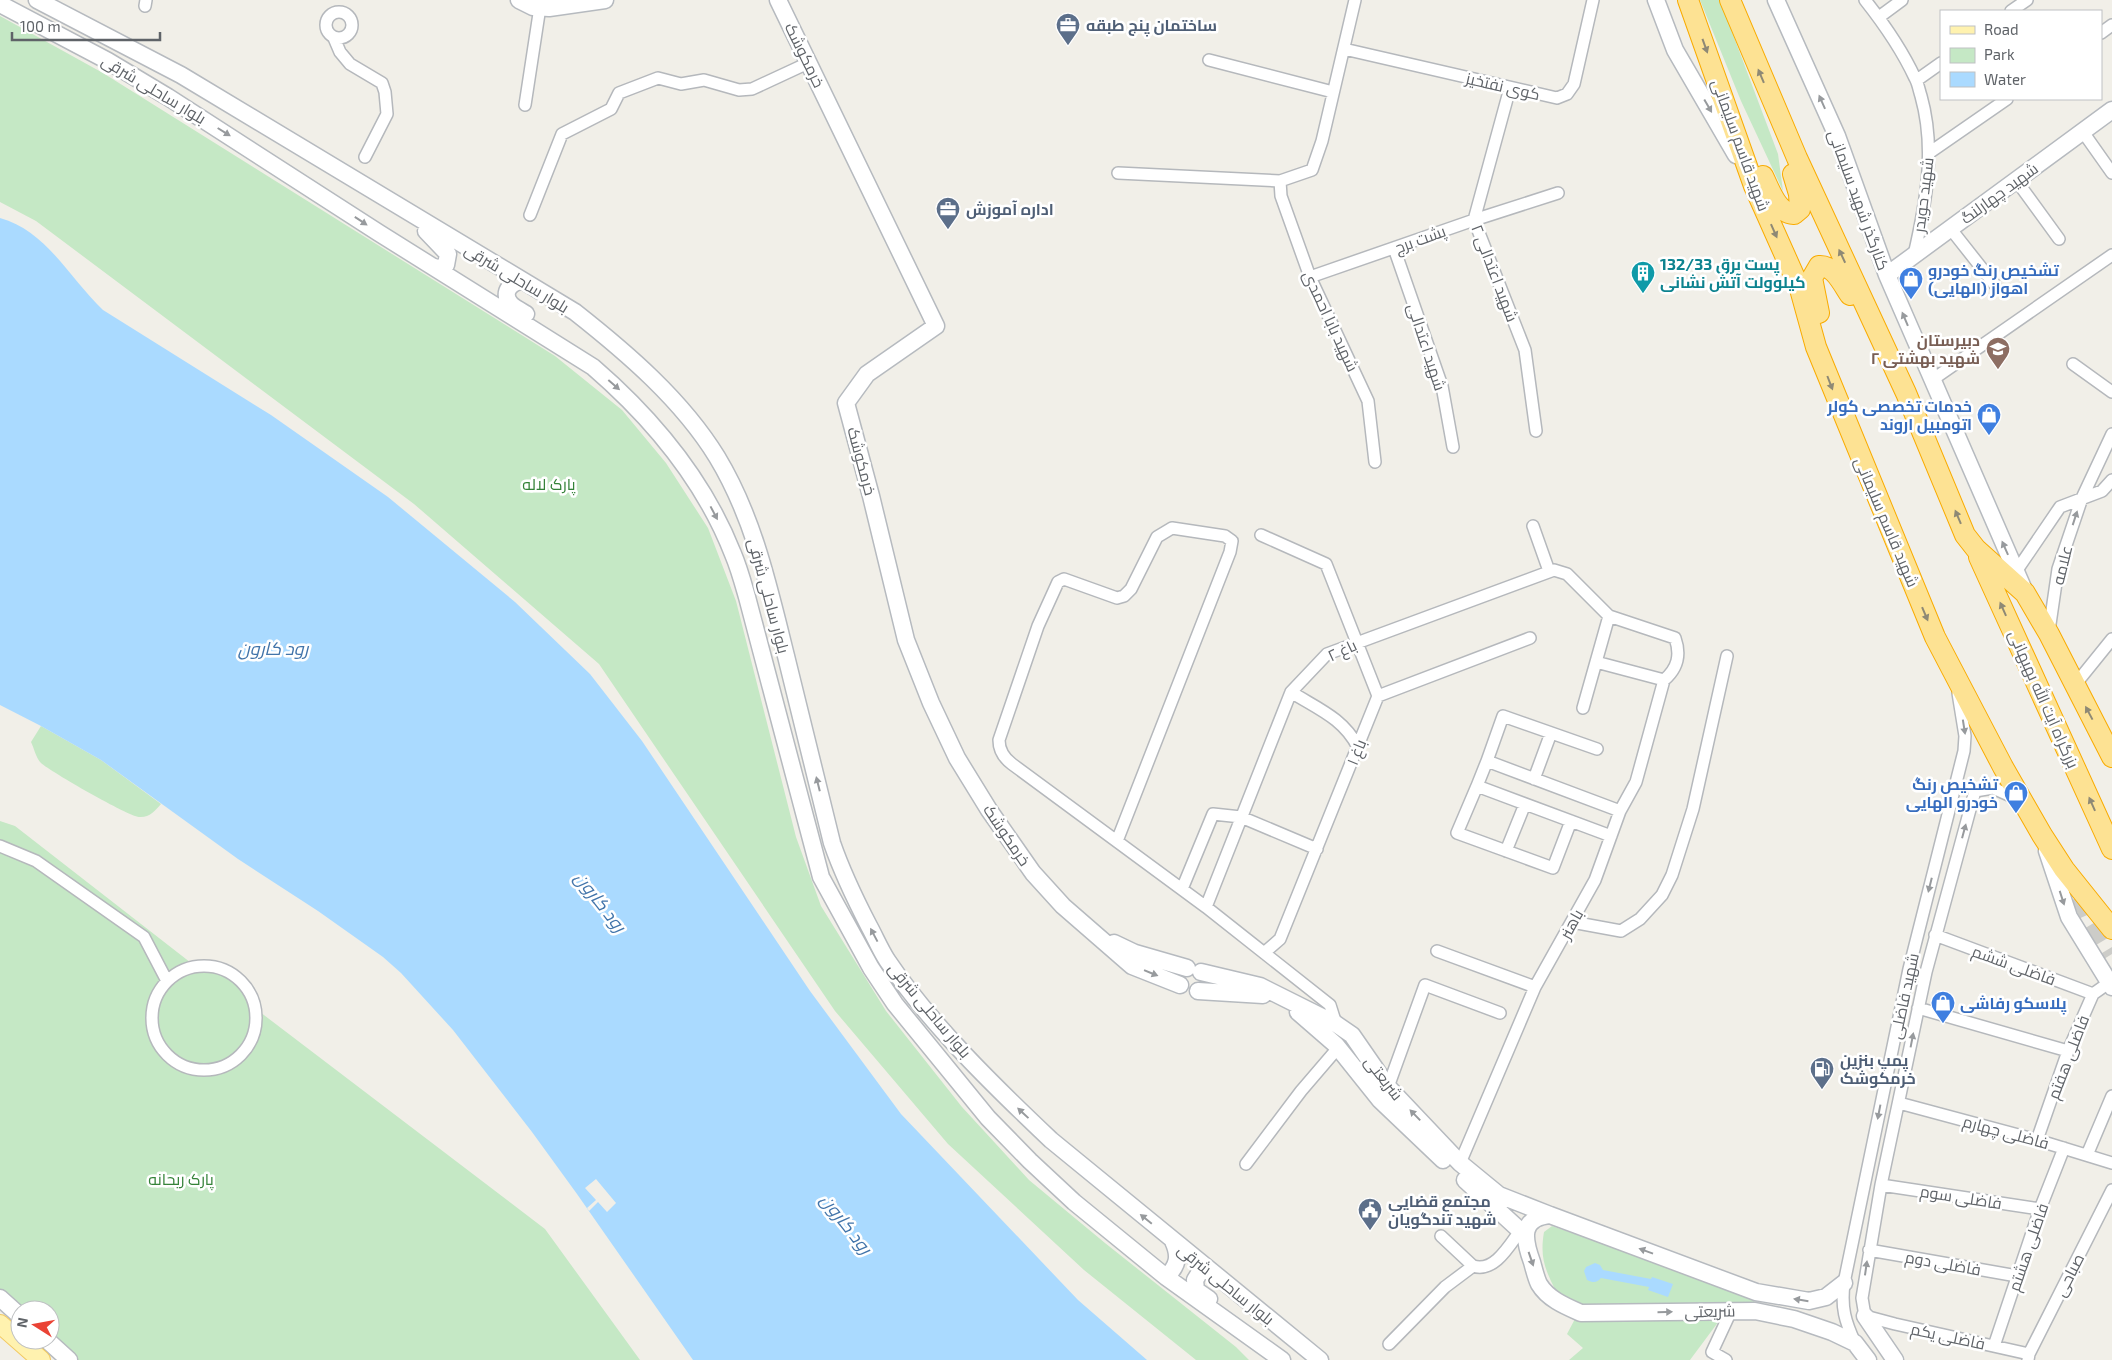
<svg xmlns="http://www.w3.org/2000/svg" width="2112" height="1360" viewBox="0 0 2112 1360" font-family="'Exo 2',Cairo,sans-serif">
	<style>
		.green { fill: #c5e8c5 }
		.water { fill: #aadaff }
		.pier { fill: #f1efe8 }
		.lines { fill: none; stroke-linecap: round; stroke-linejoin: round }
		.highway-tunnel { stroke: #ccccc8; stroke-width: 20; stroke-dasharray: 20 10; stroke-linecap: butt }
		.street-casing { stroke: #b5b8bc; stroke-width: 14 }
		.secondary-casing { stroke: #b6babf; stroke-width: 19 }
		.primary-casing { stroke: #f2c960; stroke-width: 20 }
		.highway-casing { stroke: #f9ab00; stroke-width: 22 }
		.street { stroke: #fff; stroke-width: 11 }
		.secondary { stroke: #fff; stroke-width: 16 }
		.primary { stroke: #fff2af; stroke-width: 18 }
		.highway { stroke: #fde293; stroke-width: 20 }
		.oneway { fill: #8e8975 }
		.oneway2 { fill: #979a9d }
		.labels { text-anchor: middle; stroke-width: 5; stroke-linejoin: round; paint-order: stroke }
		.service-label { font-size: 16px; font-weight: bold; fill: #4e5e75; stroke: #fff; text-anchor: start }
		.street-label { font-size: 16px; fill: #5f6368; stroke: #fff }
		.culture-label { font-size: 16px; font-weight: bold; fill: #0d838f; stroke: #fff; text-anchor: start }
		.shop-label { font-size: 16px; font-weight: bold; fill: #366cbe; stroke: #fff; text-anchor: start }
		.education-label { font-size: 16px; font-weight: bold; fill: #785e54; stroke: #fff; text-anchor: end }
		.park-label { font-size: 16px; fill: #348238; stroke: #fff }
		.water-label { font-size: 18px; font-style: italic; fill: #4174aa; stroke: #fff }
	</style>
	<rect width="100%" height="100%" fill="#f1efe8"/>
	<path class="green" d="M1700,0H1720L1778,154L1783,191L1741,101Z
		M0,16L103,73L555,356L622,410L666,463L708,528L736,601L796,837L821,906L886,1011L962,1107L1029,1180L1105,1243L1236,1347L1249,1360H1196L1084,1270L948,1144L835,1011L599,664L414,504L36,221L0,202Z
		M41,726L101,760L161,804C155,811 149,818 139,817C128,816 51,772 41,763C36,758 34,748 31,742Z
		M0,821L15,826L195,966L245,978L256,1009L545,1229L640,1360H67L50,1340V1310H20L0,1298Z
		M1552,1226L1755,1297L1754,1306L1583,1308L1560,1299C1547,1273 1539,1261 1544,1232Z
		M1576,1317L1589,1320L1719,1321L1690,1360H1569L1583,1348L1567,1334Z"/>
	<path class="water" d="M0,218C47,231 70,279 103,310L271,415L388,497L515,602L590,674L642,741L810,991L901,1114L1078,1300L1147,1360H693L577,1194L532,1132L453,1030L401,973L383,957L318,911L238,859L101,760L41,726L0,705Z
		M1595,1263L1600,1265L1603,1270L1651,1279L1652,1277L1673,1284L1668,1297L1648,1290L1649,1287L1601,1278C1597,1283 1593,1283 1587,1280L1584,1271L1586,1267Z"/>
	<path class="pier" d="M596,1179L616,1203L607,1212L598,1202L589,1211L587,1208L596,1200L585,1188Z"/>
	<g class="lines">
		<path class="highway-tunnel" d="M2081,896L2091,919L2112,954"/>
		<defs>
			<path id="street" d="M1865,0C1884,24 1902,50 1915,78C1918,83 1919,90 1921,96C1936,149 1926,203 1914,255
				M145,6L146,0
				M2011,11L2027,0
				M326 25a13 13 0 1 1 26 0a13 13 0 1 1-26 0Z
				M1879,17L1902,0
				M2101,33L2112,25
				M334,38L340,52L350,64L382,83L385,92L387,114L365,157
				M1344,49L1557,98L1567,94L1574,84L1593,0
				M1209,60L1333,92
				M1917,80L1941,63
				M1510,88L1474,220L1525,350L1536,431
				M525,105L540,7
				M2083,132L2112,173
				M1929,153L2007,99
				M1118,173L1280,181L1312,170L1322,141L1355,0
				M2016,180L2059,239
				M1280,181L1281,196L1310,277L1368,401L1375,462
				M530,215L562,134L611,109L619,93L658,78L681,84L704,80L739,90L752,89L808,63
				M1950,228L1995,285
				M1394,248L1442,386L1453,447
				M1310,277L1474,220L1558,193
				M2073,364L2112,392
				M1932,380L2112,255
				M1533,526L1549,571
				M1261,535L1326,564L1378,696
				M2013,576L2060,507L2102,491L2112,480
				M2049,631L2058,569L2082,498L2112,434
				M2074,686L2112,639
				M1291,692C1318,709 1343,718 1358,747
				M1583,708L1596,662
				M1487,761L1503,716L1597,749
				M1534,779L1551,733
				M1477,786L1457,833L1553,868L1571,821
				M2020,800L1993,788L1975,791L1926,972L1881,1185L1862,1298L1865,1316L1895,1324L2029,1354
				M1611,836L1477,786L1487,761L1620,811
				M1117,841L1230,552L1232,541L1225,536L1172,528L1157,537L1131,589L1124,596L1117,598L1064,579L1058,582L1038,626L999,740C999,751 1004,758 1012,764L1206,907L1330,1005L1336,1024
				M0,846L36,861L144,937L167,981
				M1506,851L1525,804
				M1182,889L1213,814L1241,817L1317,849
				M1206,907L1291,692L1327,654L1554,570L1567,574L1609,616L1675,638C1681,655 1678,668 1664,680L1596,662L1609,616
				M1572,922L1621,931L1640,919L1662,895L1672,875L1693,809L1727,656
				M1935,935L2093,994
				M1437,951L1535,987
				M1264,953L1280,939L1378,696L1530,638
				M152 1018a52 52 0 1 1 104 0a52 52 0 1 1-104 0Z
				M1918,1008L2068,1051
				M1388,1087L1425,985L1500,1013
				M1899,1103L2037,1140L2112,1163
				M2037,1140L2068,1051L2093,994L2110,982
				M2087,1155L2112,1096
				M1460,1163L1535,987L1595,880L1620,811L1636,782L1664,680
				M1246,1164L1301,1091L1337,1049
				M1881,1185L2040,1209
				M1441,1236L1473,1266
				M1869,1250L2017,1276
				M1855,1343C1845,1321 1841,1308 1844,1283L1909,969L1964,751L1965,736L1958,693
				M1389,1344L1445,1287L1473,1266C1494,1273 1509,1246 1520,1231
				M1994,1346L2040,1209L2064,1148
				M1726,1360L1712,1352L1731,1311
				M2028,1360L2029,1354L2112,1190"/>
			<path id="secondary" d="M37,0L181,75L575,312C627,353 682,400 717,457C754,518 769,588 786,656C801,718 817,780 832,843C842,872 855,899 869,926C875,937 880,949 887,960C930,1024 995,1087 1051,1140L1320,1360
				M519,0L533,7L549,8L605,0
				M778,0L936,326L867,374L846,403L871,496L906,640L931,703L957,758L989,810L1033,873L1063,906L1132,966L1180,985
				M1656,0L1675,50L1736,155
				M1776,0L1837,136L1887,275L2024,590
				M0,4L108,61L168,97L379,233L593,367C652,418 704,480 733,554C739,568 743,583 747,597L821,877L871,968L895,1004L988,1118L1030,1161L1074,1202L1166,1277L1282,1360
				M426,231L448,254L446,265L443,267L435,268
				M1887,275L2112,110
				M523,281C512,281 501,292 510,303C513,307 521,311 526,314
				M2047,851L2069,917L2112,987
				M1114,943L1135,953L1187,968
				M1201,972L1260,986L1336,1024L1352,1035L1388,1087L1460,1163L1499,1195L1550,1215
				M1198,991L1263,995
				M1298,1012L1336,1045L1380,1100L1443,1160
				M1465,1180L1525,1235
				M1166,1277C1178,1266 1180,1256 1173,1241
				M1844,1283L1826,1297L1809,1301L1756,1292L1550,1215C1519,1218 1524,1240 1532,1262C1534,1269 1536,1278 1539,1284C1548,1299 1565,1306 1581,1313L1755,1311L1794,1319L1832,1332L1855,1343L1868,1360
				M0,1298L20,1316
				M1209,1299L1196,1290L1195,1280L1200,1272L1209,1270
				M1865,1316L1895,1360
				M47,1340L69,1360"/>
			<path id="primary" d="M0,1324L41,1360"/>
			<path id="highway" d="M1688,0L1754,186L1800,289L1816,347L1935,637L2003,767L2042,835L2064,869L2112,929
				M1730,0L1797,158L1906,393L1965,535L1976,549L2025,593L2049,634L2112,757
				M1763,176C1770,190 1777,213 1794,214L1800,209L1799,194L1793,174
				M1819,313L1812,278L1819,266C1834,265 1842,283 1850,295
				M1979,557L2112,849"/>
		</defs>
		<use href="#street" class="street-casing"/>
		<use href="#secondary" class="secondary-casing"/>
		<use href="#primary" class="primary-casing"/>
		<use href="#highway" class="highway-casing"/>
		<use href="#street" class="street"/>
		<use href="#secondary" class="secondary"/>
		<use href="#primary" class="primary"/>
		<use href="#highway" class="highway"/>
	</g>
	<defs><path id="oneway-solid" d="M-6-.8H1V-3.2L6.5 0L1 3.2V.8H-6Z" transform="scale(1.25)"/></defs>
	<g class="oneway">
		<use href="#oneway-solid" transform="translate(1705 46) rotate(70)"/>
		<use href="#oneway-solid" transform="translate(1761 76) rotate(-113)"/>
		<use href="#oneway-solid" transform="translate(1774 231) rotate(66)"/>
		<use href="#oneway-solid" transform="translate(1842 256) rotate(-115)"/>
		<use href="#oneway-solid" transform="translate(1830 383) rotate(69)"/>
		<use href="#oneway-solid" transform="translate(1958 517) rotate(-113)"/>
		<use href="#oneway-solid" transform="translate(2003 609) rotate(-114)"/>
		<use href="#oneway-solid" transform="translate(1925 614) rotate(67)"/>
		<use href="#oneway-solid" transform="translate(2089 713) rotate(-118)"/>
		<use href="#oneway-solid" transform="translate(2092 804) rotate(-114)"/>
	</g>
	<g class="oneway2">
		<use href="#oneway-solid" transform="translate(1822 102) rotate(-114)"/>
		<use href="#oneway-solid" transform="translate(1708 106) rotate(60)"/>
		<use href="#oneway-solid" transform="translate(224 132) rotate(32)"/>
		<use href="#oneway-solid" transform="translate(361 221) rotate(34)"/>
		<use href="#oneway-solid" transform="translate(1905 319) rotate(-113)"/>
		<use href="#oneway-solid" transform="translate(614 385) rotate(41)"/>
		<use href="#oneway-solid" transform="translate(714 513) rotate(62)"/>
		<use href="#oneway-solid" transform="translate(2075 518) rotate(-72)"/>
		<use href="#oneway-solid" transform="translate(2005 548) rotate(-114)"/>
		<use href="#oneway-solid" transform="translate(1964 727) rotate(81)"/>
		<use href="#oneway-solid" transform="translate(818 784) rotate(-104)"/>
		<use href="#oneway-solid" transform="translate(1964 831) rotate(-75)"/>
		<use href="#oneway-solid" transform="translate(1930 885) rotate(104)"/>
		<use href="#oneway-solid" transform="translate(2062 898) rotate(72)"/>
		<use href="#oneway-solid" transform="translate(874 935) rotate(-118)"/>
		<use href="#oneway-solid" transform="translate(1151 973) rotate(22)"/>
		<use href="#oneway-solid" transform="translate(1912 1040) rotate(-79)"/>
		<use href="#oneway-solid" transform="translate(1879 1112) rotate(101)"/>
		<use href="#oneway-solid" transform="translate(1023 1113) rotate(-137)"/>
		<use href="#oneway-solid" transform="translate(1415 1115) rotate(-134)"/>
		<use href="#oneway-solid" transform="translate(1146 1219) rotate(-141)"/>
		<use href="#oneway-solid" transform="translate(1646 1251) rotate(-160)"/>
		<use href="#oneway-solid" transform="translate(1531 1259) rotate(71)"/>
		<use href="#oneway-solid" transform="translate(1866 1268) rotate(-82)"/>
		<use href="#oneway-solid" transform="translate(1801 1300) rotate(-171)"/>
		<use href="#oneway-solid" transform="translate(1665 1312) rotate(-1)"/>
	</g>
	<defs>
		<symbol id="office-pin" viewBox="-11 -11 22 30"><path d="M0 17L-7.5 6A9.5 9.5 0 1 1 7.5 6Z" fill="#5c6f8a" stroke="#fff"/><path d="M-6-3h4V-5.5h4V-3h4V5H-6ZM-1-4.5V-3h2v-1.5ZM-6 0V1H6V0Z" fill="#fff"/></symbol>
		<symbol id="building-pin" viewBox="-11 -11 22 30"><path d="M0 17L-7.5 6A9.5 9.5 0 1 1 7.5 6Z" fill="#0f9aa8" stroke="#fff"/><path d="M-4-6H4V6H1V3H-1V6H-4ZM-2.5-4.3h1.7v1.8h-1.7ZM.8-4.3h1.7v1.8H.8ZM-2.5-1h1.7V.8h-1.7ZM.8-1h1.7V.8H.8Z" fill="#fff"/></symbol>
		<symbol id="shop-pin" viewBox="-11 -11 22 30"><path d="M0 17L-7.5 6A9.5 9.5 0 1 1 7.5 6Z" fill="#3f7fe0" stroke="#fff"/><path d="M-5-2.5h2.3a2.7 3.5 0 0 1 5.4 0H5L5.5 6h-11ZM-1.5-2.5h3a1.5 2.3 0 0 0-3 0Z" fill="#fff"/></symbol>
		<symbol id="school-pin" viewBox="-11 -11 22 30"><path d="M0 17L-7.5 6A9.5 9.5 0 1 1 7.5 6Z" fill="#8d6e63" stroke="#fff"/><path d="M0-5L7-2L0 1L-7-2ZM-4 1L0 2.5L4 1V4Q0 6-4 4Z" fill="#fff"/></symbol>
		<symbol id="fuel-pin" viewBox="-11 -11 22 30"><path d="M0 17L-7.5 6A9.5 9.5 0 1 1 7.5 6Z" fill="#5c6f8a" stroke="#fff"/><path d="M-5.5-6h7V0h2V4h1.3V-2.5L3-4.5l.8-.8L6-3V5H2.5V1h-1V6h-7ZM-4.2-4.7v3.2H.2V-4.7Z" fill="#fff"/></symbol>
		<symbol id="civic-pin" viewBox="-11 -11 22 30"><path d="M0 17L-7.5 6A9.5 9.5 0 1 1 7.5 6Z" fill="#5c6f8a" stroke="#fff"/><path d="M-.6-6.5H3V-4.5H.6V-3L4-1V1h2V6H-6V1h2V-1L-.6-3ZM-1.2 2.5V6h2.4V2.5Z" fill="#fff"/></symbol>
	</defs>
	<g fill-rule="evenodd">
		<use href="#office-pin" x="1054" y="11" width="28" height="38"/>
		<use href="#office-pin" x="934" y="195" width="28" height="38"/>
		<use href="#building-pin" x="1629" y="259" width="28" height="38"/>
		<use href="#shop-pin" x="1897" y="265" width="28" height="38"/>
		<use href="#school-pin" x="1984" y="335" width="28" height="38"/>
		<use href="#shop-pin" x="1975" y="401" width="28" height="38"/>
		<use href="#shop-pin" x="2002" y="779" width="28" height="38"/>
		<use href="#shop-pin" x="1929" y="989" width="28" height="38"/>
		<use href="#fuel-pin" x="1808" y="1055" width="28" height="38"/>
		<use href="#civic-pin" x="1356" y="1196" width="28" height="38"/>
	</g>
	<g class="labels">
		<g class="service-label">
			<text x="1086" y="31">ساختمان پنج طبقه</text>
			<text x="966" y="215">اداره آموزش</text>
			<text x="1840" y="1066">پمپ بنزین<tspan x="1840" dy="18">خرمکوشک</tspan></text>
			<text x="1388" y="1207">مجتمع قضایی<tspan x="1388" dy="18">شهید تندگویان</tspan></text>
		</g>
		<g class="street-label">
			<text transform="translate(805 55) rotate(64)" y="6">خرمکوشک</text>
			<text transform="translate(1503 86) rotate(13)" y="6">کوی نفتخیز</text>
			<text transform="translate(154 89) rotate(31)" y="6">بلوار ساحلی شرقی</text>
			<text transform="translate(1741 145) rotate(70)" y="6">شهید قاسم سلیمانی</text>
			<text transform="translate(1999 193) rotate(-36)" y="6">شهید چهارلنگ</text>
			<text transform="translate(1923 195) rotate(-83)" y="6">شهید حویدر</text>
			<text transform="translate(1859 200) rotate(70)" y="6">کنارگذر شهید سلیمانی</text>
			<text transform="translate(1420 239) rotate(-20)" y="6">پشت برج</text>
			<text transform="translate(1495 273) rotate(69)" y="6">شهید اعتدالی ۲</text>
			<text transform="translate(517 278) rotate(31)" y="6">بلوار ساحلی شرقی</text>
			<text transform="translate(1331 321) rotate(65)" y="6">شهید بابا احمدی</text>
			<text transform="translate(1427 347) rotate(72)" y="6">شهید اعتدالی</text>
			<text transform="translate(862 461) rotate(75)" y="6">خرمکوشک</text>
			<text transform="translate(1887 522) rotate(67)" y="6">شهید قاسم سلیمانی</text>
			<text transform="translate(2062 565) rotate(-76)" y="6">علامه</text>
			<text transform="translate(769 596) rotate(75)" y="6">بلوار ساحلی شرقی</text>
			<text transform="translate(1342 650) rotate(-25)" y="6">باغ ۲</text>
			<text transform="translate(2044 699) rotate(66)" y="6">بزرگراه آیت الله بهبهانی</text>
			<text transform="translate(1356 752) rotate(-68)" y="6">باغ ۱</text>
			<text transform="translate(1007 835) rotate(56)" y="6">خرمکوشک</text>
			<text transform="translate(1571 924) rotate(-61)" y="6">باهنر</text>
			<text transform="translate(2014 965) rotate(20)" y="6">فاضلی ششم</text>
			<text transform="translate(1904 996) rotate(-78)" y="6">شهید فاضلی</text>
			<text transform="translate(930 1010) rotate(50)" y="6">بلوار ساحلی شرقی</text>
			<text transform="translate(2068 1057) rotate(-69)" y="6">فاضلی هفتم</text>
			<text transform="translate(1384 1078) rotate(52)" y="6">شریعتی</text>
			<text transform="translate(2006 1132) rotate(15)" y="6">فاضلی چهارم</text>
			<text transform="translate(1961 1197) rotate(9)" y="6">فاضلی سوم</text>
			<text transform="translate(2028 1247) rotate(-71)" y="6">فاضلی هشتم</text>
			<text transform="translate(1943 1263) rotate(10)" y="6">فاضلی دوم</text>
			<text transform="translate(2069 1275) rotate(-63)" y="6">صباحی</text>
			<text transform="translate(1226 1284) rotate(39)" y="6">بلوار ساحلی شرقی</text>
			<text transform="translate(1710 1311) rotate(-1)" y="6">شریعتی</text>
			<text transform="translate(1948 1336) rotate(12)" y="6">فاضلی یکم</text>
		</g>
		<g class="culture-label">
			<text x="1660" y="270">پست برق 132/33<tspan x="1660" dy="18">کیلوولت آتش نشانی</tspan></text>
		</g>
		<g class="shop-label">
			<text x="1928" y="276">تشخیص رنگ خودرو<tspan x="1928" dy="18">اهواز (الهایی)</tspan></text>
			<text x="1972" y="412" text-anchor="end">خدمات تخصصی کولر<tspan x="1972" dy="18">اتومبیل اروند</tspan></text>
			<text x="1998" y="790" text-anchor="end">تشخیص رنگ<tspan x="1998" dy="18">خودرو الهایی</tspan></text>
			<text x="1960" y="1009">پلاسکو رفاشی</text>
		</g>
		<g class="education-label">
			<text x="1980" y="346">دبیرستان<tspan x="1980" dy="18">شهید بهشتی ۲</tspan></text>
		</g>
		<g class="park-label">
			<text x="549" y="490">پارک لاله</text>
			<text x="181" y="1185">پارک ریحانه</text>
		</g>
		<g class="water-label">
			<text x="273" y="655">رود کارون</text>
			<text transform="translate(600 902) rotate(52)" y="6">رود کارون</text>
			<text transform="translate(846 1224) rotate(52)" y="6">رود کارون</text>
		</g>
	</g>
	<rect x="1940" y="10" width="162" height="90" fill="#ffffff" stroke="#bfc1c3"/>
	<rect x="1950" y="26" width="25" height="8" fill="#fff2af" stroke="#bfc1c3"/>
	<text x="1984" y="35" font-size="15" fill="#5f6368">Road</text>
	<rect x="1950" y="48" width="25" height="15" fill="#c5e8c5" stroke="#bfc1c3"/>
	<text x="1984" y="60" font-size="15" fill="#5f6368">Park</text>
	<rect x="1950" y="72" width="25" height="15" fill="#aadaff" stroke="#bfc1c3"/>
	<text x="1984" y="85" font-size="15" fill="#5f6368">Water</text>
	<g transform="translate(35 1325) rotate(281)"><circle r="24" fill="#ffffff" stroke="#bfc1c3"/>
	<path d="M0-4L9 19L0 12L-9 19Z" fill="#ea4335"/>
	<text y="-8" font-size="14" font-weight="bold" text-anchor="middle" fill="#5f6368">N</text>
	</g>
	<path d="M12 32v8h148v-8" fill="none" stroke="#5f6368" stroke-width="2.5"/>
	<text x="20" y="32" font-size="15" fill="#5f6368" stroke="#ffffff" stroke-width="4" paint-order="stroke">100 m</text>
</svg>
